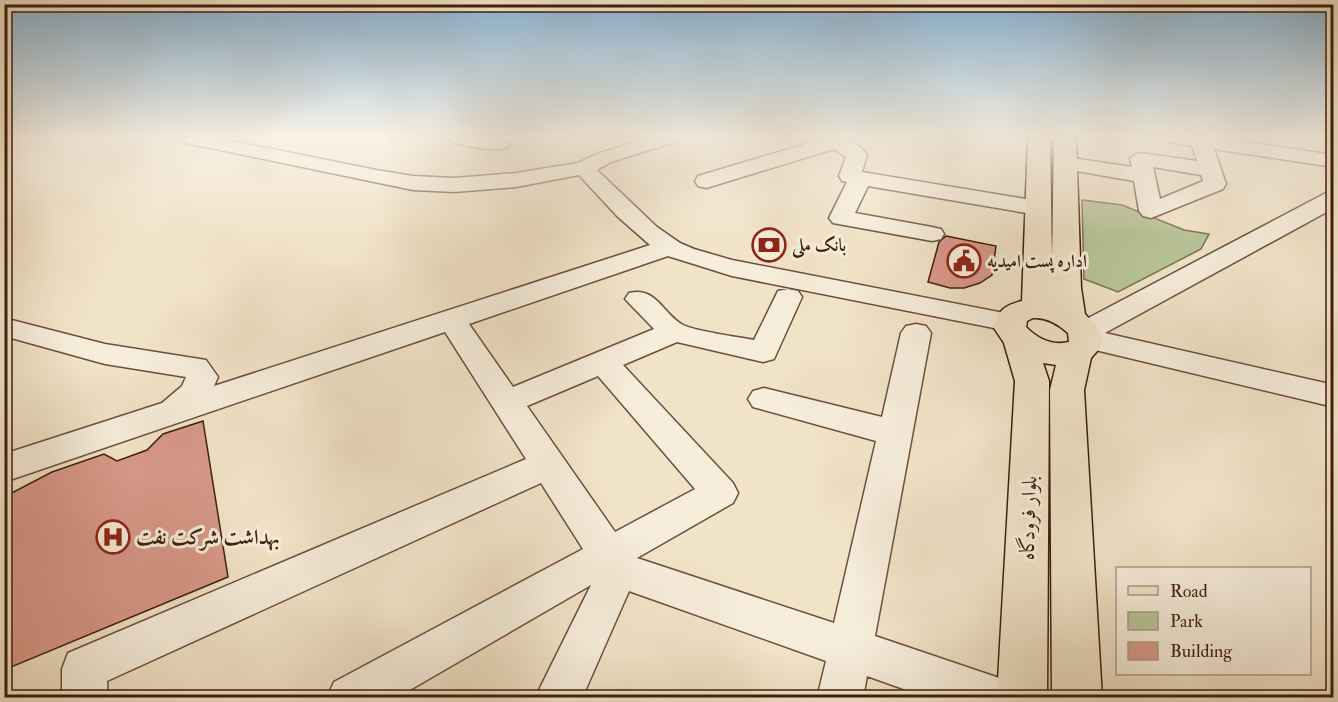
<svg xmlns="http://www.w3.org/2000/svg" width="1338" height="702" viewBox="0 0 1338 702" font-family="'IM FELL Double Pica',Amiri,serif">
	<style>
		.green { fill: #b8c498; stroke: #7c7153; stroke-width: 1.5 }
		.building { fill: #d89989; stroke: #3f1e0e; stroke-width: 1.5 }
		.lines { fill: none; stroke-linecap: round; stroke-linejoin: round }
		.minor-casing { stroke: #6c4f3c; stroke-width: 3 }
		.major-casing { stroke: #3f1e0e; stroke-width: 3 }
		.minor { fill: #f6eddb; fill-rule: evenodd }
		.major { fill: #f1e3c8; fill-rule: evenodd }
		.labels { text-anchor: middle; stroke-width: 6; stroke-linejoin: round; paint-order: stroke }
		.poi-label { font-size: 18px; font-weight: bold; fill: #3f1e0e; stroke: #f6eddb; text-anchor: start }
		.near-street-label { font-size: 21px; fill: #3f1e0e; stroke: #f6eddb }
		.near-poi-label { font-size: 21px; font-weight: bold; fill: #3f1e0e; stroke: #f6eddb; text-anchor: start }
	</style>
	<rect width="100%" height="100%" fill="#f1e3c8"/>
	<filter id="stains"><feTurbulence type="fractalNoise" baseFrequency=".00333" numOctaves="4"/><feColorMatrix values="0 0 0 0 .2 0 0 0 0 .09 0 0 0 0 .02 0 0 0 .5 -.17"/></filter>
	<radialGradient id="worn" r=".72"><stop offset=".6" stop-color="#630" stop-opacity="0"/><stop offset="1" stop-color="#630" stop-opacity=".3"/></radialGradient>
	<path class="green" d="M1082,200L1122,205L1184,230L1209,234L1201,249L1118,292L1084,279Z"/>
	<path class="building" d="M946,236L996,246L992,275L980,283L964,288H950L928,282L939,242Z
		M203,421L228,577L4,670V497L52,472L104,454L117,461L147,450L163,434Z"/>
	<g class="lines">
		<defs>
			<path id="minor" d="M181,138H218L376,170L413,176L454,178L516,173L578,163L597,154L648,138H678L675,142L611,162L597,170L657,227L680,243L694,249L732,260L1019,316L1023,322L1019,328L1009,331L732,276L668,256L469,324L513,387L654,329L625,299L629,293C656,286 663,314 683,325C695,331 738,337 754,340L778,291L788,289L798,291L802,297L774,359L763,362L677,342L623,365L733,483L738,493L733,503L637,558L834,623L876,441L753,407L748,399L753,391L764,388L882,417L901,333L906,326L916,324L926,326L931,333L875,636L1011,682L1018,698H929L867,676L863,698H817L826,661L629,591L582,698H535L591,585L396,698H327L334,682L583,549L541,483L107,681L108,698H62V669L68,653L526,459L445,332L4,482V454L162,403L182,386L186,377L105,364L4,336V318L105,344L206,360L218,377L214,386L650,245L617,216L579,175L516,187L454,192L413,190L191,144L184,142ZM598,376L695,489L615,532L527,406Z
				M449,138H504L509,144L506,148C490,152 468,146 452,142Z
				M826,138C842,137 858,141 867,155L862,172L1038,201L1046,203L1050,208L1046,213L1038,215L868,186L855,213L932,227L941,229L944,234L941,239L932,241L833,223L829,218L847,182L842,181L839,176L846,157L834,149L706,188L698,186L695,181L698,176Z
				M1165,138H1219L1334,155V167L1214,149L1226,184L1223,189L1151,218L1143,216L1139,211L1134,181L1065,169L1057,168L1054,163L1057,158L1065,157L1132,167L1130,159L1134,155L1141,153L1197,161L1192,146L1168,142ZM1153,167L1201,175L1203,181L1160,199Z
				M1334,191V208L1105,333L1334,385V407L1087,348L1077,346L1072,339L1074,337L1070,332L1075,325L1326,193Z"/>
			<path id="major" d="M1028,138H1050L1052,257L1054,138H1076L1081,288L1085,314L1095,325L1103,339L1099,349L1091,358L1084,390L1102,698H1052L1050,390L1056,365L1043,363L1049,381L1047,698H997L1015,381L1004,343L994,328C997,311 1005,305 1022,301ZM1033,318C1047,317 1058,324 1068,333L1069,342C1052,346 1038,339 1026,327L1027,321Z"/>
		</defs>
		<use href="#minor" class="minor-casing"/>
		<use href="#major" class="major-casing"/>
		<use href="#minor" class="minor"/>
		<use href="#major" class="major"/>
	</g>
	<linearGradient id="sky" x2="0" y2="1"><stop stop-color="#8bb7d8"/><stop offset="0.58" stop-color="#f9f2e6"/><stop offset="1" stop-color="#f9f2e6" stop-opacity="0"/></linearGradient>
	<rect width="1338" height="236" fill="url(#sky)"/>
	<defs>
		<symbol id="bank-ring" viewBox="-11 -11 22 22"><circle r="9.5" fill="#f6eddb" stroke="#8f2418" stroke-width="1.5"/><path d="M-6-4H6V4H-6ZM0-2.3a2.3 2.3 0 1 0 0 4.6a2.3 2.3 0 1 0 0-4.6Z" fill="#8f2418"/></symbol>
		<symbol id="civic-ring" viewBox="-11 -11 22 22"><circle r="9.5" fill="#f6eddb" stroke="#8f2418" stroke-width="1.5"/><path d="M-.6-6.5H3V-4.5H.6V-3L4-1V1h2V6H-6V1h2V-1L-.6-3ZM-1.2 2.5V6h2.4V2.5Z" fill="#8f2418"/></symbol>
		<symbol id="hospital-ring" viewBox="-11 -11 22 22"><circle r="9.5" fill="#f6eddb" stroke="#8f2418" stroke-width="1.5"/><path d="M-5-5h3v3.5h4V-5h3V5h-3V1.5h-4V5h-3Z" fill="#8f2418"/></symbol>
	</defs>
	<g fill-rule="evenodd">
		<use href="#bank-ring" x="750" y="226" width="38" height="38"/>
		<use href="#civic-ring" x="945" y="242" width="38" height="38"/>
		<use href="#hospital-ring" x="94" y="518" width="38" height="38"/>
	</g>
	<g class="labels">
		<g class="poi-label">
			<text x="792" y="251">بانک ملی</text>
			<text x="987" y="267">اداره پست امیدیه</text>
		</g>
		<g class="near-street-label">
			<text transform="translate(1028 518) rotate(-88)" y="7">بلوار فرودگاه</text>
		</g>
		<g class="near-poi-label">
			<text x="136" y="544">بهداشت شرکت نفت</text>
		</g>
	</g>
	<rect width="1338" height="702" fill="none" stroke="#f1e3c8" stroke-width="24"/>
	<rect x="6" y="6" width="1326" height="690" fill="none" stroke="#3f1e0e" stroke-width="3"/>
	<rect x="12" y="12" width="1314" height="678" fill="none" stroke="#3f1e0e" stroke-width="1.5"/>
	<rect x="1116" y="567" width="195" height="108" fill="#f6eddb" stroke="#ad9a89" stroke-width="1.5"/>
	<rect x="1128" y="586" width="30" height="9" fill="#f1e3c8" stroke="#ad9a89" stroke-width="1.5"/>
	<text x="1170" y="597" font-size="18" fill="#3f1e0e">Road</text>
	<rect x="1128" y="612" width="30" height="18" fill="#b8c498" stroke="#ad9a89" stroke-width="1.5"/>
	<text x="1170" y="627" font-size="18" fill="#3f1e0e">Park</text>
	<rect x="1128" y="642" width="30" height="18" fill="#d89989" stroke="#ad9a89" stroke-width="1.5"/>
	<text x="1170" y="657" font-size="18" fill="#3f1e0e">Building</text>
	<rect width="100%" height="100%" filter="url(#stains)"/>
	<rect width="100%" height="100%" fill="url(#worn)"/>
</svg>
